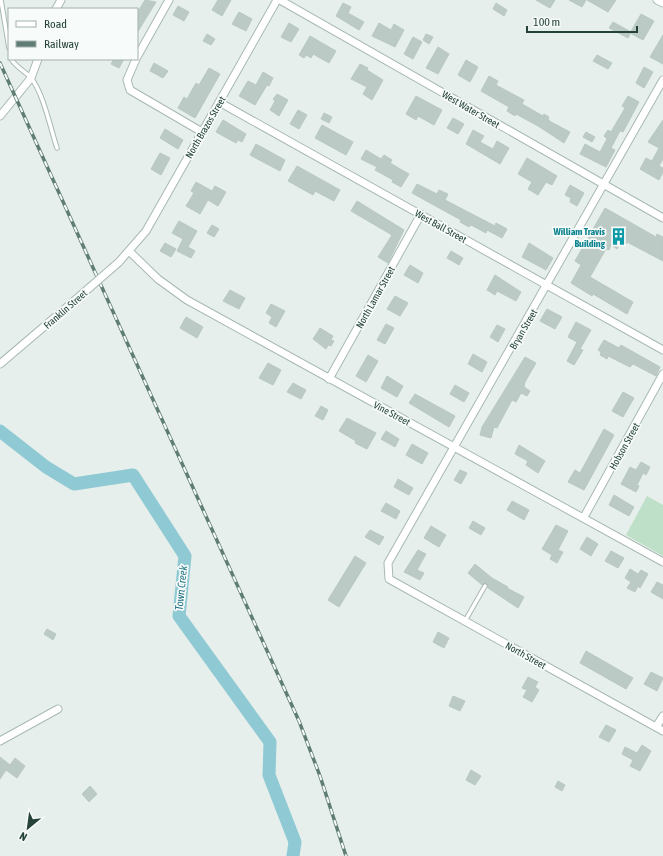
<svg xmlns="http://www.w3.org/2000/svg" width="663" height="856" viewBox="0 0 663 856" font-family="'Asap Condensed',sans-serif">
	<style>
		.green { fill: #bfe0c8 }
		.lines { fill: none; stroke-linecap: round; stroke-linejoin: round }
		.river { stroke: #8ec9d4; stroke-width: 13 }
		.building { fill: #bbcac4; stroke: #b8c9c2 }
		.lane-casing { stroke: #a8b8b2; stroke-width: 5.5 }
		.street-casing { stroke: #a8b8b2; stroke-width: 9 }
		.lane { stroke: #fff; stroke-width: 3.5 }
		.street { stroke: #fff; stroke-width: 7 }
		.rail-casing { stroke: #5f7d75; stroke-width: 3.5 }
		.rail { stroke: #f7fbf9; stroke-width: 2; stroke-dasharray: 6; stroke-linecap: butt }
		.street-bridge-casing { stroke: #a8b8b2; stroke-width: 9; stroke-linecap: butt }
		.street-bridge { stroke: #fff; stroke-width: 7 }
		.labels { text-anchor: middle; stroke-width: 3.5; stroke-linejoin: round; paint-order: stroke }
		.street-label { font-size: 10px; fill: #24423a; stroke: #f7fbf9 }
		.culture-label { font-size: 10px; font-weight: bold; fill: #0d838f; stroke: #f7fbf9; text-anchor: end }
		.water-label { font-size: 11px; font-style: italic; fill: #1c6f80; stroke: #f7fbf9 }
	</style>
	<rect width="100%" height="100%" fill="#e6efeb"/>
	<path class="green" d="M647,496L663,505V556L626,535Z"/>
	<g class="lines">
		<path class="river" d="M0,431L46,467L74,484L133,475L185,556L179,616L270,742L269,775L295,842L293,856"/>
	</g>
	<path class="building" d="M145,0L156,2L137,33V9L139,10Z
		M218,0H231L222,16L212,10Z
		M536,0H555L550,8Z
		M569,0H586L582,7Z
		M587,0H616L608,12Z
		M343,3L351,7L348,13L364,22L359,30L336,16Z
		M496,3L507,10L504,16L493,9Z
		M178,6L189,12L184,21L173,15Z
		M239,12L252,19L246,31L232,24Z
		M641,14L654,21L643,40L630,33Z
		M613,22L631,32L628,38L609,28Z
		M289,23L299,29L291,42L281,37Z
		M379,23L391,30L394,24L404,30L395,47L372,36Z
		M207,34L215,39L211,45L203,41Z
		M426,34L433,37L429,44L423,40Z
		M663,35V64L650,57Z
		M310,36L336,51L329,63L313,54L311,58L306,55L304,58L299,55Z
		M413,37L422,42L413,59L404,54Z
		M438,47L449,54L438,74L426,68Z
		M597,55L612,63L608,69L593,61Z
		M114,59H124L119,68L111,64Z
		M466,60L478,67L470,82L458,75Z
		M154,63L168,71L163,78L150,71Z
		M360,64L368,68L367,70L383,80L372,100L363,94L367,87L351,79Z
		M644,67L653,72L644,88L636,83Z
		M209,68L220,74L195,118L178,108L184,97L187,99L196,83L199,85Z
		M263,72L273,78L269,86L267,85L255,105L239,96L248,81L256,85Z
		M489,76L498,81L496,85L524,100L522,104L543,116L544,114L549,117L548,119L551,122L570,132L564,143L538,126L516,114L515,116L507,111L509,107L481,91Z
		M277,94L288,100L279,116L270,110L275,101L273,99Z
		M416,96L442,110L434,125L418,116L416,120L406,114Z
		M628,96L639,102L623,132L620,131L611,148L615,150L606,167L580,154L585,144L600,152L607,139L604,136L608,130L611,132L625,108L622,106Z
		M298,110L307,115L299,129L290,124Z
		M324,113L332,117L329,123L321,119Z
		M453,118L464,124L458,134L447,128Z
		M223,120L246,134L242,142L238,140L236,143L216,132Z
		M663,120V159L659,166L663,168V172L659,180L640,169L646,158L652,161L659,148L648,142Z
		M322,125L353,142L346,155L315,138Z
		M165,129L183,140L178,149L160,138Z
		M473,130L484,136L480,142L493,149L497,141L509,148L500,164L466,144Z
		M586,132L595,137L592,142L583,137Z
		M256,144L285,160L280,171L250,155Z
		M366,150L381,159L384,155L392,160L390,163L409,174L401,187L392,182L393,180L375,170L377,167L361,159Z
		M160,153L170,158L161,175L151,169Z
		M527,158L557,176L552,185L546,182L538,195L528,189L532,182L518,174Z
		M297,166L340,190L334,201L315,191L313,195L288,181Z
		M196,182L212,191L215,186L226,192L218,206L208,200L200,214L186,206L194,193L191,191Z
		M417,184L437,194L439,190L448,194L445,200L495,226L496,223L507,229L502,238L487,230L486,233L471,225L469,227L460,222L461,220L412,193Z
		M570,185L584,193L577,206L570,202L571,198L565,195Z
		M357,201L404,230L388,263L378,257L392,235L351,211Z
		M605,208L656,237L657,234L663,237V261L627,242L626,244L621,242L617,249L611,245L609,250L606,249L590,277L633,302L627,314L593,294L592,296L571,283L581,265L575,261Z
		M179,221L197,231L188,247L195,251L191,258L177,251L183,239L172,233Z
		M212,225L219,229L214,237L207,233Z
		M165,243L176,249L171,257L160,251Z
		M529,243L553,258L546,270L522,257Z
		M451,251L463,258L459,265L447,258Z
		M410,265L423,273L418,283L404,275Z
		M495,275L521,292L516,301L497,291L495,295L487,290Z
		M230,290L245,298L239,309L223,301Z
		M395,296L408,303L400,316L387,309Z
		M271,304L285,311L276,327L269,323L272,317L266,313Z
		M547,309L562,317L555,329L540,321Z
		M186,317L203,327L197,338L180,328Z
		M576,322L591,330L580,349L583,350L574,365L567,361L577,342L568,337Z
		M386,324L394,328L385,344L377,340Z
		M497,325L505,329L498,342L490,337Z
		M320,328L333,336L331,340L334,341L331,346L328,345L326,349L313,339Z
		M604,340L619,348L621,345L660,367L656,376L633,364L630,367L608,356L607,359L600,355L601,352L598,350Z
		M473,354L487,362L482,372L468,364Z
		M368,355L378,361L366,382L356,376Z
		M525,357L536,363L525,382L524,387L530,391L527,396L521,393L516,402L512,400L497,428L494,427L491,438L480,435L482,427Z
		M268,363L281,370L273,385L259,378Z
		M387,376L403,386L397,397L381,388Z
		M293,383L306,390L301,399L287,392Z
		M455,385L469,393L464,402L450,394Z
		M623,392L634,398L623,417L612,411Z
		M415,394L455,416L449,427L409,403Z
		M321,406L328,410L323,420L315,416Z
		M347,418L376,433L367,449L355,443L356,441L339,431Z
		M604,429L614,435L584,490L568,482L575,470L580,473Z
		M386,431L399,439L395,447L381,439Z
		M412,444L428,453L422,464L406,455Z
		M519,445L545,461L538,473L526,465L528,461L515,454Z
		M641,462L650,467L646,475L643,473L637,485L639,486L636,492L621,484L630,467L636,470Z
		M460,470L467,473L461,484L454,480Z
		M398,479L413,488L409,495L394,487Z
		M614,495L634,507L629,516L609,505Z
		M512,501L529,510L524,520L507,510Z
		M386,503L400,511L396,519L381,511Z
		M473,521L485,528L481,535L469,528Z
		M556,525L568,531L558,550L563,552L557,563L550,559L552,555L542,549Z
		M431,526L446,535L439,547L424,538Z
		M370,530L384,537L379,545L365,537Z
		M587,537L598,544L591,556L580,549Z
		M418,550L426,554L417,570L424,573L420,580L404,572Z
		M611,551L624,558L618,568L605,561Z
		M355,556L366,563L339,607L328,600Z
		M475,564L492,578L508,587L507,588L524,597L518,608L488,588L487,583L482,585L468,573Z
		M630,569L638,574L641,570L648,574L640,588L638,586L635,592L627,588L631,582L625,578Z
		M657,582L663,585V599L651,592Z
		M47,629L56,634L53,640L44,634Z
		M438,632L449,638L444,648L433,642Z
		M586,651L633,678L626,689L580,663Z
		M651,672L663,678L657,691L644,684Z
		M528,677L538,682L535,687L539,690L532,702L523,697L527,690L522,688Z
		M453,696L465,701L460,711L449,706Z
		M606,725L616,730L609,742L599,737Z
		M642,745L651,751L640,771L630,766L633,760L622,754L625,747L637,753Z
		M0,757L10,765L15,758L25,766L17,778L6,770L0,779Z
		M471,770L481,776L475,785L466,780Z
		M558,781L565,785L562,791L555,787Z
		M90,786L97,794L89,802L82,794Z"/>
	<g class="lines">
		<defs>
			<path id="lane" d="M1,0L9,48
				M11,59C18,69 25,71 31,78C43,92 51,130 57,148
				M465,621L485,586"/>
			<path id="street" d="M280,0L663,218
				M657,0L663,3
				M56,9L61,0
				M137,57L169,0
				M136,59L127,80L130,90L202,132
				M663,80L388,563L389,579L663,731
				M219,102L663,350
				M0,116L31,78L38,59
				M129,251L158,279L187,300L663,562
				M119,262L146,231L277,0
				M0,364L73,302
				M329,379L421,214
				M584,517L663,374
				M656,727L663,716
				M0,741L58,709"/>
		</defs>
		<use href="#lane" class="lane-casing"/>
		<use href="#street" class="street-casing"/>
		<use href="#lane" class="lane"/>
		<use href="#street" class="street"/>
		<defs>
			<path id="rail" d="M0,63L299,721L320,776L346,856"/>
		</defs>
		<use href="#rail" class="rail-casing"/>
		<use href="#rail" class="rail"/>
		<defs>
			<path id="street-bridge" d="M73,302L119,262"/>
		</defs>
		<use href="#street-bridge" class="street-bridge-casing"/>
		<use href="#street-bridge" class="street-bridge"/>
	</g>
	<defs>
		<symbol id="building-bare" viewBox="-9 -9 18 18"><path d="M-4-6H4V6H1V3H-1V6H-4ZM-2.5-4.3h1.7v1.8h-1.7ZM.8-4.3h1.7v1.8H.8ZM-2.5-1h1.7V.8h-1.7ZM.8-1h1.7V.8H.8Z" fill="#0f9aa8" stroke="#f7fbf9" stroke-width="2.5" paint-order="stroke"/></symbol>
	</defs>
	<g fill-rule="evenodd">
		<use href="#building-bare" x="606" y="224" width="25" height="25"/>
	</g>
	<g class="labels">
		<g class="street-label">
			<text transform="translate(471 109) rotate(30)" y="4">West Water Street</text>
			<text transform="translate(205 127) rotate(-60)" y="4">North Brazos Street</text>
			<text transform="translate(441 226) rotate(29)" y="4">West Ball Street</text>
			<text transform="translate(375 297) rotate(-61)" y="4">North Lamar Street</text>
			<text transform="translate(65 309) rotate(-41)" y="4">Franklin Street</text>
			<text transform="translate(523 329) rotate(-60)" y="4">Bryan Street</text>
			<text transform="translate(392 413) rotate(28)" y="4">Vine Street</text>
			<text transform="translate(624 446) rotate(-61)" y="4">Hobson Street</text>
			<text transform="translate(526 655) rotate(29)" y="4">North Street</text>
		</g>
		<g class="culture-label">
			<text x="605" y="235">William Travis<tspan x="605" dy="12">Building</tspan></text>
		</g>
		<g class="water-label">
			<text transform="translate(181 588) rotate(-84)" y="4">Town Creek</text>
		</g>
	</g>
	<rect x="8" y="8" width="130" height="52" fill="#f7fbf9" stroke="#a3b1ad"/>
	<rect x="16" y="21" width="20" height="6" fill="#ffffff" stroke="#a3b1ad"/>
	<text x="44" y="28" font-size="12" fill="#24423a">Road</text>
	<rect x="16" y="41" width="20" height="6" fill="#5f7d75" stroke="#a3b1ad"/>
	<text x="44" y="48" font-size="12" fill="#24423a">Railway</text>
	<g transform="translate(28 828) rotate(209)" stroke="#f7fbf9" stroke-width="3" paint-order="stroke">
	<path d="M0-3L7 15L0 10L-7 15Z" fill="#24423a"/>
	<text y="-6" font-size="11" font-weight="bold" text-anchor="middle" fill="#24423a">N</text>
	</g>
	<path d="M527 26v6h110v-6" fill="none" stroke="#24423a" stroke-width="2"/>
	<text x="533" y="26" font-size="12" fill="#24423a" stroke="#f7fbf9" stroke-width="3" paint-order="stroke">100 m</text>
</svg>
